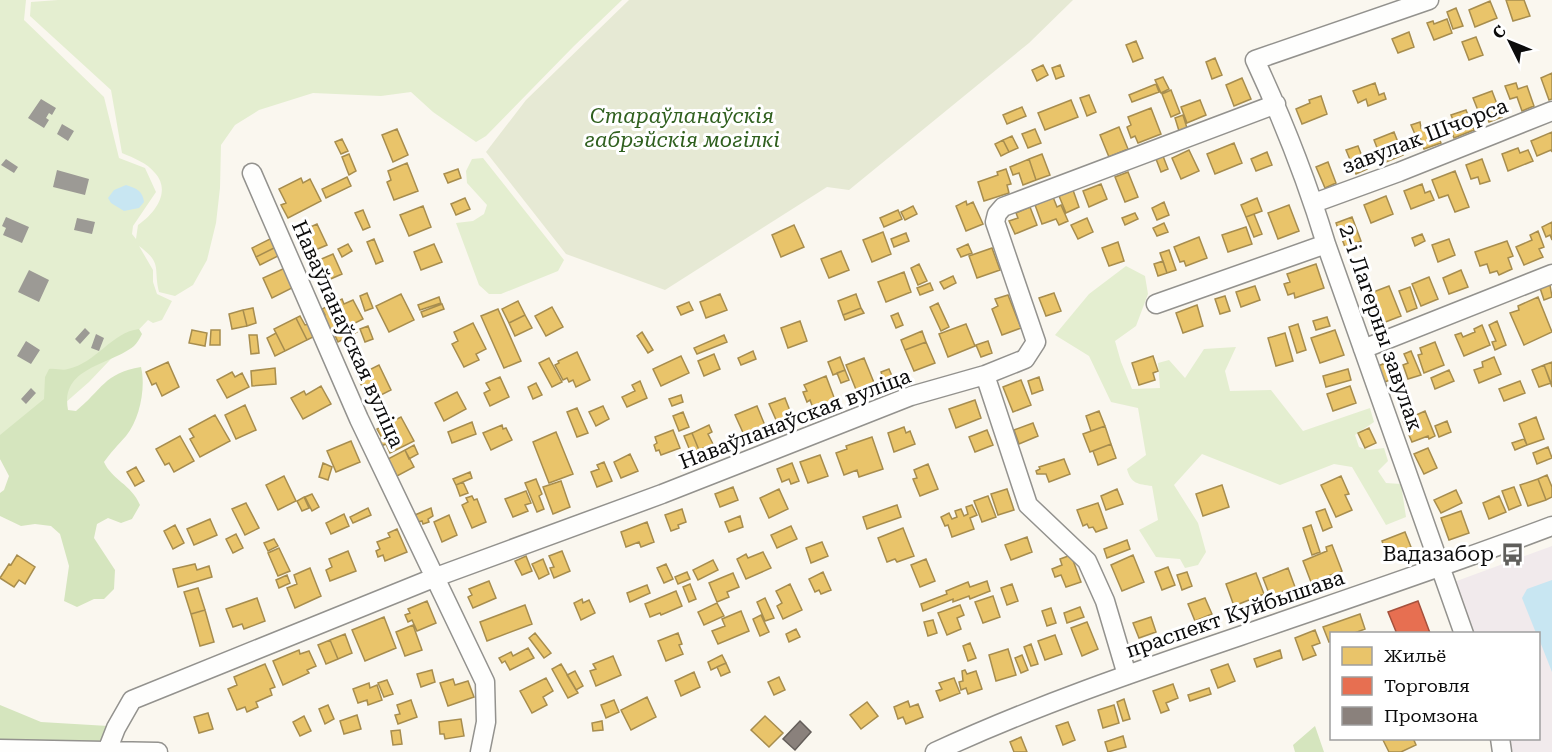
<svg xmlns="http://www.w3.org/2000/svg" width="1552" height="752" viewBox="0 0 1552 752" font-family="'Roboto Serif',serif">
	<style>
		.industrial { fill: #f1eaec }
		.green { fill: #e4eed0 }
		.forest { fill: #d5e5be }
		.cemetery { fill: #e6e9d4 }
		.water { fill: #c8e6f2 }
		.homes { fill: #e9c46a; stroke: #a78d4e; stroke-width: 1.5 }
		.shops { fill: #e76f51; stroke: #a5513c; stroke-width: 1.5 }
		.industry { fill: #8a817c; stroke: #645e5a; stroke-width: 1.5 }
		.building { fill: #9c9a95 }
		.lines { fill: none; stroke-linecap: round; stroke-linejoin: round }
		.minor-casing { stroke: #93928e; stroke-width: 21 }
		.minor { stroke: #fefefd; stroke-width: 18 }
		.labels { text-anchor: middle; stroke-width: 6; stroke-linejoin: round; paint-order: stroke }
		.park-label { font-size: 21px; font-style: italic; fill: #30601f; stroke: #fff }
		.street-label { font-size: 21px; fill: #0c0c0c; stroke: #fff }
		.poi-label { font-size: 21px; fill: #0c0c0c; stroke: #fff; text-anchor: end }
	</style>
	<rect width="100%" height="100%" fill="#faf7ef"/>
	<path class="industrial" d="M1552,546V752H1513L1508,739L1538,738V634L1472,633L1454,582Z"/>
	<path class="green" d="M0,0H26L24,20L104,97L119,158L145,168L156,192L133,226L132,234L136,239L138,225C154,214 172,192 155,173C147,163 134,158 122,153L111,90L30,16L31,2L58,0H622L574,46L486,136L476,142L433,112L411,92L381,96L313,93L259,110L235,125L221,145L220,188L216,223L207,260L193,285L175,296L159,292C153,267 163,264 139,246L153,270V282L157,294L172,301L162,320L153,323L148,320L89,382L0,460Z
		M483,158L564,260L558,271L501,294H489L479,285L456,223L473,221L484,214L487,205L467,183L466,171L472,159Z
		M1126,266L1145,276L1148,294L1136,326L1115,341L1121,362L1132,389L1160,388L1158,363L1169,360L1185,378L1204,349L1236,347L1225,371L1230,391L1271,390L1303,431L1370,408L1374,422L1355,435L1359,447L1368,450L1384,448L1388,461L1378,471L1386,483L1401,484L1406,517L1386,525L1352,467L1334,464L1280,485L1202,454L1174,485L1198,523L1206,552L1198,565L1185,568L1180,559L1156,557L1139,530L1158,520L1152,486C1138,484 1131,484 1127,469L1146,455L1138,408L1111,402L1089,356L1055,335L1089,294Z"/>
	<path class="forest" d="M139,329L142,334C140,338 137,343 134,346C109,366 60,367 68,410L76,411C102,390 104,373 141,367C146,387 140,419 126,436C118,445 111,452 104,462C112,480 131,484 140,505L132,519L121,523L108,518L97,524L94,538L115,570L114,589L104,599H94L77,607L64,601L69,566L60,534L51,526L35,524L21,526L0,516V493L4,490L9,476L0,459V435L44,399L45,377L49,369C56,368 63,371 68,369C96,363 112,332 139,329Z
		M0,705L41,722L108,726L102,747L0,742Z
		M1315,726L1324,752H1295L1293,745Z"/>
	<path class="cemetery" d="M629,0H1073L1029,43L849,190L827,187L665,290L566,254L486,152L526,100Z"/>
	<path class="water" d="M126,185C136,188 143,191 144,202L139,208L124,211L111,203L108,198L114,190Z
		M1552,580V672L1539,639L1538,634L1536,633L1522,598L1527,589Z"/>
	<path class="homes" d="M1506,0H1524L1530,16L1513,21Z
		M1490,1L1497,18L1475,27L1469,10Z
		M1456,8L1463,26L1453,29L1447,12Z
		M1447,19L1452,33L1434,40L1427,23L1433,21L1434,24Z
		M1409,32L1414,47L1398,53L1392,39Z
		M1476,37L1483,55L1469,60L1462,42Z
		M1136,41L1143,58L1133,62L1126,45Z
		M1215,58L1222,75L1212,79L1206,62Z
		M1043,65L1048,75L1037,81L1032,70Z
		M1060,65L1064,76L1056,79L1052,68Z
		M1552,73V99L1549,100L1541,78Z
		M1163,77L1169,89L1161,93L1155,80Z
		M1242,78L1251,99L1234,106L1226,85Z
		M1375,83L1379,95L1384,93L1386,99L1368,106L1366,99L1358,103L1353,91Z
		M1516,83L1518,89L1527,86L1534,106L1522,111L1517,97L1510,99L1505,86Z
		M1156,84L1159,92L1132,102L1129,95Z
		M1171,90L1180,113L1171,117L1162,94Z
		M1492,91L1502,117L1489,122L1484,111L1479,113L1473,98Z
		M1089,95L1096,112L1087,116L1080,98Z
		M1321,96L1327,114L1302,124L1296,109L1310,103L1309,100Z
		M1071,100L1078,117L1045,130L1038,113Z
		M1200,100L1206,115L1187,123L1181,107Z
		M1022,107L1026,116L1007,124L1003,115Z
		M1151,108L1161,134L1138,143L1135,136L1131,138L1127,127L1131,125L1128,117Z
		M1466,110L1474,130L1454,138L1448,122L1453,120L1451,115Z
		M1183,115L1187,128L1179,131L1175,118Z
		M1420,122L1421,128L1433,123L1441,143L1424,149L1420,138L1417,139L1411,125Z
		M1119,127L1128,149L1109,157L1100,135Z
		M397,129L408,155L393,162L382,135Z
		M1035,129L1041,143L1028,148L1022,134Z
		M1394,132L1403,155L1386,162L1384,156L1381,158L1374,140Z
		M1552,132V152L1551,150L1537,156L1531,141Z
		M1012,136L1018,148L1009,152L1003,140Z
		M342,139L348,151L341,154L335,142Z
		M1003,140L1009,152L1001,156L995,144Z
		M1234,143L1242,163L1215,174L1207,154Z
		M1358,146L1367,169L1356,174L1346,150Z
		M1518,148L1520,153L1528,150L1533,161L1508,171L1502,154Z
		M1189,150L1199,171L1181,179L1172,158Z
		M1267,152L1272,165L1256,171L1251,159Z
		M349,154L356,171L349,175L342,157Z
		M1042,154L1050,175L1036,180L1029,159Z
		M1163,156L1168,169L1161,172L1156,159Z
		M1029,159L1036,180L1023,185L1019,173L1013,175L1010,167Z
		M1482,159L1490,181L1480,184L1478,177L1471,179L1466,165Z
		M1328,162L1336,183L1325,188L1316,167Z
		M407,163L418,191L394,200L387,182L391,180L388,171Z
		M458,169L461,178L448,183L444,174Z
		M1006,169L1011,184L1007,185L1009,193L984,201L978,182L998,175L997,172Z
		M1455,171L1469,207L1455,212L1448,195L1439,198L1432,180Z
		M1128,172L1138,197L1125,202L1115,177Z
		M347,177L351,186L326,198L322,189Z
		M301,178L303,183L310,179L321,201L288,218L281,205L286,203L279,189Z
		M1101,184L1107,199L1089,207L1083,191Z
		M1422,184L1425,193L1430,191L1434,200L1411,209L1404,191Z
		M1073,190L1079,207L1066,213L1059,196Z
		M1386,196L1393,214L1371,223L1364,205Z
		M1053,197L1057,207L1061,205L1068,221L1059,225L1056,219L1042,224L1035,205Z
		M465,198L470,209L456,215L451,204Z
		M1257,198L1262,211L1246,217L1241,205Z
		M966,201L967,205L973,202L983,224L966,231L956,206Z
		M1164,202L1169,215L1157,220L1152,208Z
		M1289,205L1299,231L1278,239L1268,213Z
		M423,206L431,227L409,236L400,215Z
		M913,206L917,214L905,220L901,212Z
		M1030,207L1037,225L1015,234L1009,221L1018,218L1016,213Z
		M363,210L370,227L363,230L355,213Z
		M898,210L902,219L884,227L880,218Z
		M1135,213L1138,219L1125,225L1122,218Z
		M1254,214L1262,234L1254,237L1246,217Z
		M1352,217L1361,241L1345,247L1336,223Z
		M1087,218L1093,232L1078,239L1071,225Z
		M1552,222V240L1550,235L1546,237L1542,227Z
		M1164,223L1168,232L1157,236L1153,228Z
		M317,224L327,245L306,254L297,233Z
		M794,225L804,247L781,257L772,235Z
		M1246,227L1252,244L1228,252L1222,235Z
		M1538,231L1544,247L1539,249L1543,257L1524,265L1516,247L1532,240L1530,235Z
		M883,232L891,254L872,262L863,240Z
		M906,233L909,241L894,247L891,239Z
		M1422,234L1425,241L1415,246L1412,238Z
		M1199,237L1207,258L1186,266L1184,261L1180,262L1174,247Z
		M272,238L276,247L256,257L252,248Z
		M374,239L383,261L376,264L367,242Z
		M1449,239L1455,255L1438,262L1432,245Z
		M1507,241L1513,256L1508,258L1512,269L1499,275L1497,271L1490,273L1487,264L1480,266L1475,252Z
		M1118,242L1124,261L1109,266L1102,248Z
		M348,244L352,251L342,257L338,249Z
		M434,244L442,262L421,270L414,252Z
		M968,244L972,253L961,257L957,249Z
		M276,247L280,255L260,265L256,257Z
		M992,248L1000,270L977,278L969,256Z
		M1169,250L1176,270L1167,273L1160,253Z
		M841,251L849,270L829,278L821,259Z
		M333,254L342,274L319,284L310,264Z
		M1163,261L1167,273L1158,276L1154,264Z
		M919,264L927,281L918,285L911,268Z
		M1316,264L1324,288L1295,298L1294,293L1288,295L1284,284L1290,282L1287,274Z
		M285,268L294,287L272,298L263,278Z
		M1461,270L1468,287L1449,294L1443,278Z
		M904,272L911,292L886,302L878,282Z
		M953,276L956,283L944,289L940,282Z
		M1429,277L1438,299L1421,306L1412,284Z
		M930,283L933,290L920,295L917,288Z
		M1550,285L1552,297L1544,300L1540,288Z
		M1255,286L1260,300L1241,307L1236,292Z
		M1389,286L1401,316L1375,326L1363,296Z
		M1410,287L1417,308L1407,312L1399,291Z
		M367,293L373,308L365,311L360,296Z
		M1054,293L1061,311L1046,316L1039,298Z
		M401,294L414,320L389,332L376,306Z
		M720,294L727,310L706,318L700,302Z
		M856,294L861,308L843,315L838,301Z
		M1008,295L1021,328L1002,335L992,309L998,306L995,299Z
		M1225,296L1230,311L1220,314L1215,299Z
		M439,297L441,303L420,310L418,305Z
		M1538,297L1552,332L1524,345L1510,313L1519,310L1518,306Z
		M342,299L344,304L353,300L363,319L353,324L357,332L338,342L332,329L328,330L321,317L325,315L322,309Z
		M518,301L525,315L509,323L502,309Z
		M689,302L693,310L681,315L677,307Z
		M938,303L949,327L941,331L930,307Z
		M442,304L444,309L423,317L421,312Z
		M1197,305L1203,326L1183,333L1176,313Z
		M552,307L563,327L546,336L535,316Z
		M253,308L256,323L247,326L243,310Z
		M861,308L864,313L845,320L843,315Z
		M498,309L521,361L504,368L481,316Z
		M243,310L247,326L232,329L229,314Z
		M898,313L903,325L896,328L891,316Z
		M525,315L532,328L515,336L509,323Z
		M300,316L305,325L309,324L315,336L307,340L296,318Z
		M1327,317L1330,326L1316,330L1313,321Z
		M296,318L307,340L285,351L274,329Z
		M800,321L807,341L788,348L781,328Z
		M1497,321L1506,345L1495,350L1492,342L1496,341L1489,325Z
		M473,323L486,349L476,354L479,360L464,367L452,344L458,341L454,332Z
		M966,324L975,346L948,357L939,334Z
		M1298,324L1306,350L1297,353L1289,327Z
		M1482,325L1490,345L1464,356L1455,335L1461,333L1463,337L1475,332L1474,329Z
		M368,326L373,339L365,342L360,329Z
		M192,330L207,333L205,346L189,343Z
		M211,330H220V345H210Z
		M1335,330L1344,355L1320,363L1311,338Z
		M922,331L926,342L905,350L901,340Z
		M642,332L653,350L648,353L637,336Z
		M276,333L285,351L275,356L267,338Z
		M1285,333L1293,361L1276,366L1268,338Z
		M249,335H257L259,353L251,354Z
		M724,335L727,342L697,354L694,348Z
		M988,341L992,353L981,357L976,345Z
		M926,342L935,363L914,371L905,350Z
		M1435,342L1444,365L1424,373L1418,355L1422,354L1420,348Z
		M753,351L756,359L741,365L738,358Z
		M1411,351L1421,375L1408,379L1403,365L1408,363L1404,354Z
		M577,352L590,380L576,387L573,380L569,382L567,378L563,380L555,365L559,363L558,361Z
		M714,354L720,369L704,376L698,361Z
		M681,356L689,373L661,386L653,369Z
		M1153,356L1158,371L1153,373L1155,380L1139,385L1132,363Z
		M840,357L845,370L833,375L828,362Z
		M1494,357L1501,374L1479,383L1474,370L1483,367L1482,362Z
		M549,358L562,382L552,387L539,363Z
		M864,358L875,385L857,392L846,365Z
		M1395,359L1401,375L1385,382L1378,366Z
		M168,362L179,387L162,396L156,383L152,385L146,372Z
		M1552,362V387L1544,365Z
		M379,365L391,390L369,401L357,376Z
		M1544,365L1551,383L1539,387L1532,370Z
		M275,368L276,384L252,386L251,371Z
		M889,369L895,383L886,386L881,372Z
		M1348,369L1351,380L1326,387L1323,376Z
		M845,370L849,380L841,383L837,373Z
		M1449,370L1454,381L1435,389L1431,378Z
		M232,372L235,377L242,373L249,387L227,398L217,380Z
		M826,376L835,400L813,408L810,400L807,402L803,392L807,391L804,385Z
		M500,377L509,397L490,406L484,393L490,390L486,383Z
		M1039,377L1043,390L1032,394L1028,381Z
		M1021,380L1031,405L1013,412L1003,387Z
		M640,381L647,398L627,407L622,397L635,391L632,385Z
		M1520,381L1525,393L1504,401L1499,389Z
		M536,383L542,395L533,399L528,387Z
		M321,386L331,404L303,419L291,398L304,391L306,395Z
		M1350,386L1356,403L1333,411L1327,394Z
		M457,392L466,409L444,421L435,403Z
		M681,395L683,402L672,406L669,399Z
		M785,398L792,416L777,422L769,404Z
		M975,400L981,418L956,428L949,409Z
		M245,405L256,430L236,439L225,415Z
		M603,406L609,419L596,426L589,412Z
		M757,406L766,428L745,437L735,415Z
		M577,408L588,433L577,437L567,412Z
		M1099,411L1105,426L1091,431L1086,416Z
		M1425,411L1435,436L1429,439L1428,436L1412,442L1403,421Z
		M683,412L689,427L679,431L673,416Z
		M215,415L230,441L200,457L190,439L194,437L189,429Z
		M401,417L414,441L390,453L386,444L381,446L377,440L382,438L377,429Z
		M1536,417L1544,439L1527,445L1519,424Z
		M1447,421L1451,432L1439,437L1435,426Z
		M472,422L476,434L452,443L448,432Z
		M1033,423L1038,436L1019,444L1014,430Z
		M502,425L503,429L506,428L512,440L491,450L483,433Z
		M709,425L712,432L708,434L713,444L699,450L692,433Z
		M1105,426L1111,444L1090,452L1083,434Z
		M904,427L906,433L910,431L915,444L894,452L888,433Z
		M1369,428L1376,443L1365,448L1358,433Z
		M673,430L680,448L661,455L659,450L656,451L654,445L657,443L655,437Z
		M987,430L993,445L975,452L969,437Z
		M556,432L573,474L549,483L533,442Z
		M692,433L699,450L691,453L684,436Z
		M180,436L194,461L174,472L169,463L165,465L156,449Z
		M872,437L883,469L859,477L857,470L844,475L836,453L847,449L846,446Z
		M1524,439L1527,445L1515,450L1512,443Z
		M351,441L360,462L336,472L327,451Z
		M1111,444L1116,458L1098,465L1093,451Z
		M414,445L418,454L409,459L405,450Z
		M1548,447L1552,458L1537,464L1533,453Z
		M1428,448L1437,468L1424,474L1414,454Z
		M405,450L414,467L397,476L388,459Z
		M630,454L638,471L621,478L614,462Z
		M820,455L828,476L808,483L800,462Z
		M1064,459L1070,474L1049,482L1046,474H1037L1036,471L1040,469L1039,467Z
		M604,462L612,481L597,487L591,472L599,469L597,465Z
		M323,463L332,467L328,480L319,477Z
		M792,463L799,481L791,484L789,479L782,482L777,469Z
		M928,464L938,489L920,496L913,479L917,478L914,470Z
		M136,467L144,481L135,486L127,472Z
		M470,472L472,478L456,485L453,479Z
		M1547,475L1552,487V497L1546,500L1538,479Z
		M284,476L296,501L278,510L266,485Z
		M1341,476L1349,494L1345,495L1352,510L1336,517L1321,485Z
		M536,479L542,494L539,496L544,509L537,512L525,483Z
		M1538,479L1546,500L1528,506L1520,485Z
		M561,481L570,507L553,514L543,487Z
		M463,482L468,493L460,496L456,485Z
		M1222,485L1229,507L1203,516L1196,494Z
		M733,487L738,500L720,507L715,494Z
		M1514,487L1521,505L1509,510L1502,491Z
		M779,489L788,509L769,518L760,498Z
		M1007,489L1014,510L998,515L991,494Z
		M1117,489L1123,504L1106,510L1101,496Z
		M1456,490L1462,503L1441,513L1434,500Z
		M526,491L531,503L525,505L528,511L513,517L505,499Z
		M312,494L319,507L312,511L305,497Z
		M472,496L474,500L477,499L486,522L472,528L462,505L468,502L466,498Z
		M988,496L996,517L982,522L974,501Z
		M1499,496L1506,512L1489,519L1483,503Z
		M304,497L309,508L302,511L297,501Z
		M246,503L259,528L245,535L232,509Z
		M1098,503L1107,528L1096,532L1093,527L1089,528L1087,524L1083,526L1077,510Z
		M897,505L901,517L867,529L863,517Z
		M972,505L977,515L970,518L974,529L952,537L948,525L945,526L941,517L949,513L952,519L957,517L955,511L961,509L964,516L968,514L966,507Z
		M368,508L371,515L353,523L350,517Z
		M431,508L433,516L428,519L429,522L423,524L422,521L418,522L415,515Z
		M682,509L686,522L678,525L679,528L671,531L665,515Z
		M1325,509L1332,527L1323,531L1316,512Z
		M1461,511L1469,533L1449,540L1441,518Z
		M344,514L349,526L331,534L326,523Z
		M449,515L457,535L442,542L434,522Z
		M740,516L743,527L729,532L725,522Z
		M210,519L217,535L194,545L187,529Z
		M647,522L654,542L641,547L639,542L626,547L621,532Z
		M175,525L184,543L173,549L164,531Z
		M1311,525L1320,552L1312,555L1303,528Z
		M791,526L797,539L777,548L771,535Z
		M903,528L914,556L897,562L895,559L887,562L878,538Z
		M397,529L407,552L385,561L383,555L378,557L376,551L380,549L377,542L390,537L388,533Z
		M1405,532L1411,547L1387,556L1382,541Z
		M236,534L243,548L233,553L226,539Z
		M1027,537L1032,552L1011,560L1005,545Z
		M274,539L278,546L268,551L264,543Z
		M1127,540L1130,549L1107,558L1104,549Z
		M822,542L828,556L811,563L806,548Z
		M1332,545L1342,571L1311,582L1303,561L1327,551L1326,547Z
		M279,548L290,571L278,576L268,553Z
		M348,551L356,571L330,581L326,570L332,567L329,559Z
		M562,551L570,571L554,578L550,568L554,567L549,556Z
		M763,552L771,568L746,579L737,559L746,554L748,558Z
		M17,555L35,567L25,584L19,580L14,587L0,578L9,564L11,565Z
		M1071,555L1081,582L1066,587L1061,575L1055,577L1052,569L1062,565L1060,559Z
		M1133,555L1144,582L1122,591L1111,565Z
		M526,556L532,571L522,575L515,561Z
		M543,559L549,574L539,579L532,564Z
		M926,559L935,581L920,587L911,565Z
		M713,560L718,570L698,580L693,570Z
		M195,564L197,570L209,566L212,577L178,587L173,569Z
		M666,564L673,579L664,583L657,568Z
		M1168,567L1175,585L1162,590L1155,572Z
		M310,568L321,596L295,608L287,588L297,584L294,575Z
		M1288,568L1295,587L1270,596L1263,578Z
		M687,572L690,579L678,584L675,577Z
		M823,572L831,590L821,594L819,590L815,592L809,579Z
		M1187,572L1192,586L1182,590L1177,575Z
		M733,573L739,587L727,592L729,597L717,602L709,583Z
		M1256,573L1264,594L1234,606L1226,584Z
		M287,575L290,583L279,588L276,580Z
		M489,581L496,598L473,608L468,597L472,595L469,589Z
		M987,581L990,591L970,599L969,596L953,602V599L923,611L921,604L947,594L946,591L968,582L970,587Z
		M690,584L696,599L689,602L683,587Z
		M790,584L802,610L783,619L777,606L782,603L776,591Z
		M1012,584L1018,601L1007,605L1001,588Z
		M647,585L650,593L630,602L627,593Z
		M198,588L205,610L191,614L184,592Z
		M676,591L682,606L661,615L660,613L650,617L645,604Z
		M993,596L1000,617L983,623L975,602Z
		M257,598L265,621L244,629L242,624L233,627L226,609Z
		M765,598L774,618L765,621L757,602Z
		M1205,598L1212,614L1195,621L1188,604Z
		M582,599L583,603L589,600L595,613L581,620L574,603Z
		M427,601L436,623L417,631L412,620L408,622L405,615L410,613L408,609Z
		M717,603L724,616L704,625L698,612Z
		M525,605L532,624L487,641L480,622Z
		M960,605L964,615L957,618L961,629L947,635L938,613Z
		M1080,607L1084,617L1067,623L1064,613Z
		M1051,608L1056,623L1047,626L1042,611Z
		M205,610L214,642L200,646L191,614Z
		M741,611L749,631L718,644L712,631L725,626L722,619Z
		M1360,614L1365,629L1352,634H1332V641L1329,642L1323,627Z
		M761,615L769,632L760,636L753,619Z
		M384,617L396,648L365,661L352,630Z
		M1151,617L1156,632L1139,638L1133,623Z
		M933,620L937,633L928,636L924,622Z
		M1087,622L1098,649L1082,656L1071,628Z
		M413,625L422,650L405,656L396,632Z
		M796,629L800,637L789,642L786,634Z
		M1315,630L1320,643L1312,646L1316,655L1303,660L1295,638Z
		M535,633L551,653L544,658L529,638Z
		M678,633L682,644L679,645L683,654L666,661L658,641Z
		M345,634L352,653L338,659L330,640Z
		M1055,635L1062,654L1045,660L1038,641Z
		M330,640L338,659L326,664L318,645Z
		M970,643L976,658L968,661L963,646Z
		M1031,644L1038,664L1031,666L1024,647Z
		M528,648L534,658L510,670L505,661L502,663L499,658L511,652L513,656Z
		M1008,649L1016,675L996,681L989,655Z
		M299,650L300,654L309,651L316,666L307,670L309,673L283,685L273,661Z
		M1280,650L1282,658L1257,667L1254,659Z
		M722,655L726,663L711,670L708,662Z
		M1022,655L1028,670L1021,673L1015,658Z
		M613,656L621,675L596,686L590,671L596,669L593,664Z
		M726,663L730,672L721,676L717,667Z
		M265,664L275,687L270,689L272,695L256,702L258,707L247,712L245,707L237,710L228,689L237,685L234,677Z
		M561,664L578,693L568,698L552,669Z
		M1228,664L1235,681L1218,688L1211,670Z
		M432,670L435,682L421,687L417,674Z
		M965,670L967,674L976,671L982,689L968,694L966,688L961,690L959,682L963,681L962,671Z
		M575,671L583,686L576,690L567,675Z
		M694,672L700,687L681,696L675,681Z
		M779,677L785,690L774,695L768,682Z
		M546,678L553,691L543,697L547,705L532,713L520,691Z
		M954,678L960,693L940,701L936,691L942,689L939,683Z
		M453,679L455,685L468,681L474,697L448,706L440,683Z
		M387,680L393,694L384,697L378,683Z
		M369,683L370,688L377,685L382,700L368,705L367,700L358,703L353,689Z
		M1173,684L1178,698L1166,703L1169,710L1161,713L1153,691Z
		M1209,688L1211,694L1190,701L1188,695Z
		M647,697L656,717L631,730L621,710Z
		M1124,699L1130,719L1123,721L1117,702Z
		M411,700L417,717L398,724L395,715L400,714L397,705Z
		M614,700L619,712L606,718L601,705Z
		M908,701L910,707L918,704L923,717L906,724L903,717L898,719L894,707Z
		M867,702L878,716L861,729L850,715Z
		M328,705L334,719L325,724L319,709Z
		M1114,705L1119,723L1103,728L1098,710Z
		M208,713L213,729L199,733L194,717Z
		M357,715L361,729L344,734L340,721Z
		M304,716L311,731L300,736L293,722Z
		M765,716L783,733L769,747L751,730Z
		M461,719L464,736L445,739L444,734H440L439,722Z
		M602,721L603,730L593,731L592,723Z
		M1068,722L1075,740L1063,745L1056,726Z
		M400,730L402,744L393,745L391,731Z
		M1123,736L1126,747L1108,752L1105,742Z
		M1021,737L1027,752H1014L1010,742Z
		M1382,738H1413L1416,745L1401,752H1389Z"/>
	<path class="shops" d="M1418,601L1430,633L1397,634L1388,612Z"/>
	<path class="industry" d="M800,721L811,732L795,750L783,739Z"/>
	<path class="building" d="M41,99L56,108L52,115L49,113L46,118L49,120L44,128L28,118Z
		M62,124L74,131L68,141L57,134Z
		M6,159L18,167L14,173L1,165Z
		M57,170L89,179L85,195L53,187Z
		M6,217L29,227L22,243L3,235L6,228L2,226Z
		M77,218L95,222L92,234L74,230Z
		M29,270L49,280L39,302L18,292Z
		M85,328L90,333L80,344L75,339Z
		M96,334L104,338L99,351L91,348Z
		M26,341L40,350L31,364L17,356Z
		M31,388L36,393L26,404L21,399Z"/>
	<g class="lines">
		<defs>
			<path id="minor" d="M1429,0L1255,60C1283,120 1307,181 1326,244L1464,634
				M252,173L359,419L485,682L486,722L480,752
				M1314,203L1399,172L1552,111
				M1156,304L1326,244
				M1363,349L1552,274
				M985,375L1028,505L1087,561L1105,601L1127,675
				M1500,738L1502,752
				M0,749L158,752
				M107,751L116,728L132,700L436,577L662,494L911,396L985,375L1025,359L1036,342L995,222L997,214L1003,207L1276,104
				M935,752C1034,706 1137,671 1240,636C1344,600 1449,565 1552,526"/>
		</defs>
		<use href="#minor" class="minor-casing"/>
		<use href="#minor" class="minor"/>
	</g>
	<defs>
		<symbol id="bus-bare" viewBox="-9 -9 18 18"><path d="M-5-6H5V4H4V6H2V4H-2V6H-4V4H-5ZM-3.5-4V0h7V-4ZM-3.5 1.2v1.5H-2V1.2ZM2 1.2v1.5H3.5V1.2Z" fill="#5f5e5b" stroke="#fff" stroke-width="2.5" paint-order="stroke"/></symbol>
	</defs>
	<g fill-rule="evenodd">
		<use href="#bus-bare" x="1496" y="538" width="33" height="33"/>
	</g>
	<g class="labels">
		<g class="park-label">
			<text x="682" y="123">Стараўланаўскія<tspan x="682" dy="24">габрэйскія могілкі</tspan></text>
		</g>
		<g class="street-label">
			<text transform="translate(1425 136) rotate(-21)" y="7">завулак Шчорса</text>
			<text transform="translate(1381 328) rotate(71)" y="7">2-і Лагерны завулак</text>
			<text transform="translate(348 334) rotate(66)" y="7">Наваўланаўская вуліца</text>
			<text transform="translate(795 419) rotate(-21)" y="7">Наваўланаўская вуліца</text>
			<text transform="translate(1235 614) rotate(-19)" y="7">праспект Куйбышава</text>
		</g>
		<g class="poi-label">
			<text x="1494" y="561">Вадазабор</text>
		</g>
	</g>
	<rect x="1330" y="632" width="210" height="108" fill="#ffffff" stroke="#9e9e9e" stroke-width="1.5"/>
	<rect x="1342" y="647" width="30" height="18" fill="#e9c46a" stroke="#9e9e9e" stroke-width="1.5"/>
	<text x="1384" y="662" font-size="18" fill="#0c0c0c">Жильё</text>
	<rect x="1342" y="677" width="30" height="18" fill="#e76f51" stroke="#9e9e9e" stroke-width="1.5"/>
	<text x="1384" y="692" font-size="18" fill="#0c0c0c">Торговля</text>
	<rect x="1342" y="707" width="30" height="18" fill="#8a817c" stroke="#9e9e9e" stroke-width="1.5"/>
	<text x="1384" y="722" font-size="18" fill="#0c0c0c">Промзона</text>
	<g transform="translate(1510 42) rotate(313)" stroke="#ffffff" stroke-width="4.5" paint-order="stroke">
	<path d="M0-4.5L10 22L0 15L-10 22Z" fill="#0c0c0c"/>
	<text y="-9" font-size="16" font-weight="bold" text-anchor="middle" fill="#0c0c0c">С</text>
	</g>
</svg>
